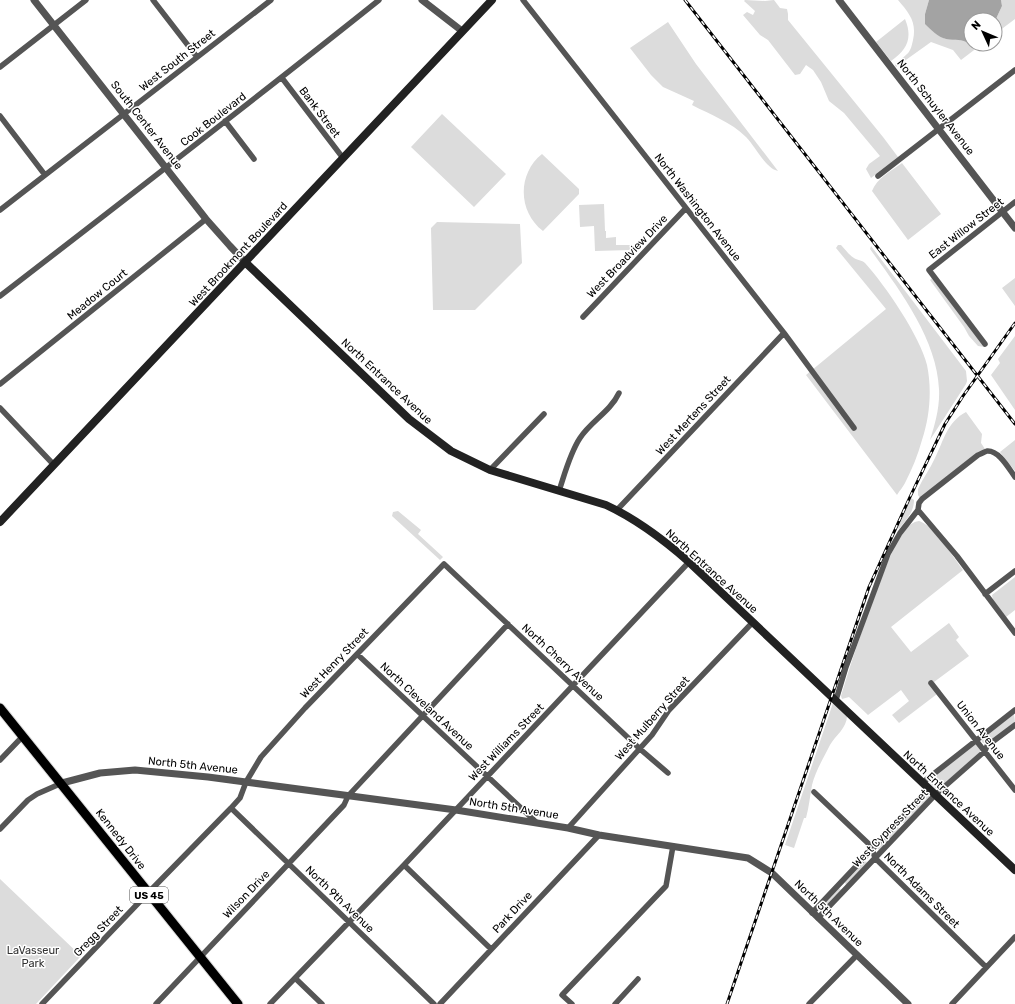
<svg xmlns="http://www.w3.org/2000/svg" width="1015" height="1004" viewBox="0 0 1015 1004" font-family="Rubik,sans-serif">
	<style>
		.green { fill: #dcdcdc }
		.water { fill: #a3a3a3 }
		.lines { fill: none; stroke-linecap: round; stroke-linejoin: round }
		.primary-casing { stroke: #dbdbdb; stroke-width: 11 }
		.minor { stroke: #555; stroke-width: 5.5 }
		.tertiary { stroke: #555; stroke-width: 7 }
		.secondary { stroke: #222; stroke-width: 8 }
		.primary { stroke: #000; stroke-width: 9 }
		.rail-casing { stroke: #000; stroke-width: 3 }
		.rail { stroke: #fff; stroke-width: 1.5; stroke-dasharray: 4.5; stroke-linecap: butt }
		.labels { text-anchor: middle; stroke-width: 3; stroke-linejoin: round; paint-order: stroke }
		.shield { fill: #fff; stroke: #4c4c4c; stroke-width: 1 }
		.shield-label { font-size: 10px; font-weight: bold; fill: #000 }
		.street-label { font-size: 11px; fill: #000; stroke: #fff }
		.park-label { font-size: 11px; fill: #333; stroke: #fff }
	</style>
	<rect width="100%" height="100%" fill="#fff"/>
	<path class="green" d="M745,0L765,1L774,0L780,8L787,9L788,14V20L883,137L898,157L871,178L866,169L869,164L880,156L844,113L829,101L821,82L813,70L806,65L800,74L795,75L768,40L760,35L743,15L747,12L753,15L755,11L744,1Z
		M898,0H929L925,14L945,39L964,40L970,44H982L961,60L953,50L931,42L896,67L895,65C899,60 903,58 907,54C911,51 912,44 913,40C917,22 909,13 898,0Z
		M1001,0H1015V19L995,34V21L1002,6Z
		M905,19C913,38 907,50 891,61L876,42Z
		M668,22L696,64L778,171C766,169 755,146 746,137C731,122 711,115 692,105L694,101L663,87L651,75L630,48Z
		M442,114L506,174L474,207L411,147Z
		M542,154L579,189V194L543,231C518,212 517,174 542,154Z
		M902,163L941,214L908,240L872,191C877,178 891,171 902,163Z
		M604,204L605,231H606V238L616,237V245H631V250L595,251L594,226L580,227L579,205Z
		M437,222L520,224L522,263L475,310H433L431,228Z
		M838,245H841C845,249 849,255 854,258C857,260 862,260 865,263C885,285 920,336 927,365C932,389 930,416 922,440C918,455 912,469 905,483C903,487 900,490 897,495L806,375L886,309L836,248Z
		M871,246L966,371L967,381L966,384L930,440C935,424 940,407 939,389C937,339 899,289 870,249Z
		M932,278L985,347L978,346L969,336L964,327L930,280Z
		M1015,278V306L1002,288Z
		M1015,336V410L991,375L1000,363L998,359Z
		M966,412L982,434L981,443L985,449L920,498L918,495V489C923,478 930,469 935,458C944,440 947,422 966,412Z
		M1015,440V471L1000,452Z
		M911,498L914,500C914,512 906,520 899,529L898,527Z
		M398,511L421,530L418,534L443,557L440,560L392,516L393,512Z
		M919,521C932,524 954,558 963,570L891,627L911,652L949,623L959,637L956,640L969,656L934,682L941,691L899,723L892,715L909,701L901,690L868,715L849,697L842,699L841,696C851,662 862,629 875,596C883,574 891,549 906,529C909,525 913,522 919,521Z
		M1015,577V610L1006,617L993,600L992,595Z
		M833,703L847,716C847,728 835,736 830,745C824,757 815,772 812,785C810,796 809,807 806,818H804L794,848L785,845Z
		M1014,714L1015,722L987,744H985L982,742L981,739Z
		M976,743L981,750L979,753L939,788L936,789L930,783L931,778Z
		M927,794L930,797L905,824L901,821Z
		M897,827L899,828L898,831L879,850L876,847Z
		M865,861L867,862L866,864L846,885L845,882Z
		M0,879L81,956L36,1004H0Z
		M839,888L841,890L822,910L820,908Z"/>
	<path class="water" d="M929,0H1001L1002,6L995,21L971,20L970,44C961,38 956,41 946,39C938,37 931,30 925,24V14Z"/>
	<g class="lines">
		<defs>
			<path id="primary" d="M0,708L238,1004"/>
		</defs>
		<use href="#primary" class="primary-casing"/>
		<path class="minor" d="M153,0L197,57
			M523,0L784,333L854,428
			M0,67L86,0
			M282,78L343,158
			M0,116L45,175
			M225,121L254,159
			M878,176L1015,70
			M0,210L271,0
			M0,296C127,198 254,100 379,0
			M583,317L686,208
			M985,344L929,270L1015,202
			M0,384L206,219
			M0,408L54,465
			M490,470L544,414
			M559,491C565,473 570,453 580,438C591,421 610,412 619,393
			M617,510L784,333
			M918,510L957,556L1015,633
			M985,594L1015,571
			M357,654L536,822
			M931,683L1015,790
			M836,700L846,667L888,554L900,533L918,510L919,503L922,499L978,455C981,454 984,452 987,451C999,450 1009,469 1015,477
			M0,760L23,736
			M922,783L1015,710
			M814,792L871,846L875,858L986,967
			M231,808L434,1004
			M568,828L652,735L669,710L753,622
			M0,829L28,800L37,794L62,783
			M404,865L491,949
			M812,913L929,789
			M818,918L935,795L985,751L987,746L1015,725
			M295,978L322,1004
			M42,1004L148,893L231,808L240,798L246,782L261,757L305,708L444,564L640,749L668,773
			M156,1004L344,805L348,796L508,624
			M270,1004L404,865L689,562
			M440,1004L599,835
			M572,1004L562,995L666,886L673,846
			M615,1004L638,979
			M809,1004L857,955
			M952,1004L1015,937"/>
		<path class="tertiary" d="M34,0L206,219L230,246L245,262
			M422,0L462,31
			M839,0L1015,228
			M62,783L100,773L135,770L208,777L456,810L568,828L599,835L748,858L772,873L908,1004"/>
		<path class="secondary" d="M245,262L409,419L451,451L490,470L606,505C636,519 664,540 689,562L1015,870
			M0,522L492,0"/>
		<use href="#primary" class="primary"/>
		<defs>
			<path id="rail" d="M685,0L1015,424
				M727,1004L869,587L910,497L945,424L963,396L1015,323"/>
		</defs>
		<use href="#rail" class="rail-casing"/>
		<use href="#rail" class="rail"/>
	</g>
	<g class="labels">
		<rect class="shield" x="130" y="887" width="38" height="16" rx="3"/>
		<g class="shield-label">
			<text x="149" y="899">US 45</text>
		</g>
		<g class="street-label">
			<text transform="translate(177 60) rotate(-38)" y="4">West South Street</text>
			<text transform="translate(936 107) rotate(52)" y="4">North Schuyler Avenue</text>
			<text transform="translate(320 112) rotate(53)" y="4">Bank Street</text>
			<text transform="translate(213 119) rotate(-38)" y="4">Cook Boulevard</text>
			<text transform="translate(147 125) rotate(52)" y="4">South Center Avenue</text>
			<text transform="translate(698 207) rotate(52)" y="4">North Washington Avenue</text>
			<text transform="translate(966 228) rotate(-38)" y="4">East Willow Street</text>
			<text transform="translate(238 254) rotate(-47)" y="4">West Brookmont Boulevard</text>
			<text transform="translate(627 256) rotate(-46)" y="4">West Broadview Drive</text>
			<text transform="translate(97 294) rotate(-39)" y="4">Meadow Court</text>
			<text transform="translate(387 381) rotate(43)" y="4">North Entrance Avenue</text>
			<text transform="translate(693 415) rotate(-47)" y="4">West Mertens Street</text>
			<text transform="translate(712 571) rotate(42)" y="4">North Entrance Avenue</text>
			<text transform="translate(563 662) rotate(43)" y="4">North Cherry Avenue</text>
			<text transform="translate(334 663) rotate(-46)" y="4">West Henry Street</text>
			<text transform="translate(427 706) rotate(43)" y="4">North Cleveland Avenue</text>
			<text transform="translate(652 718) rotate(-49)" y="4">West Mulberry Street</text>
			<text transform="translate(981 730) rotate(52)" y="4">Union Avenue</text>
			<text transform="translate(506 742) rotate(-46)" y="4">West Williams Street</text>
			<text transform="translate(193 765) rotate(6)" y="4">North 5th Avenue</text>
			<text transform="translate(949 793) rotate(43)" y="4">North Entrance Avenue</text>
			<text transform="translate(514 808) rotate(9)" y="4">North 5th Avenue</text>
			<text transform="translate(890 828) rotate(-46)" y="4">West Cypress Street</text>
			<text transform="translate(121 839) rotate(52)" y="4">Kennedy Drive</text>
			<text transform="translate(922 890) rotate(45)" y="4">North Adams Street</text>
			<text transform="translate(246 894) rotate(-46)" y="4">Wilson Drive</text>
			<text transform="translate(340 899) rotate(44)" y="4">North 9th Avenue</text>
			<text transform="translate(512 912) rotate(-47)" y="4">Park Drive</text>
			<text transform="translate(829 913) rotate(44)" y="4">North 5th Avenue</text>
			<text transform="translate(98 931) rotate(-46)" y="4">Gregg Street</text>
		</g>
		<g class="park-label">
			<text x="33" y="954">LaVasseur<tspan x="33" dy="13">Park</tspan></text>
		</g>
	</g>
	<g transform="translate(983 32) rotate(314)"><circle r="19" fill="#ffffff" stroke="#999999"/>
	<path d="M0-3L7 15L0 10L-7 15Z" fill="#000000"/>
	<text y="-6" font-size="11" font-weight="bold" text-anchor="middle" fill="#000000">N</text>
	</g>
</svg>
